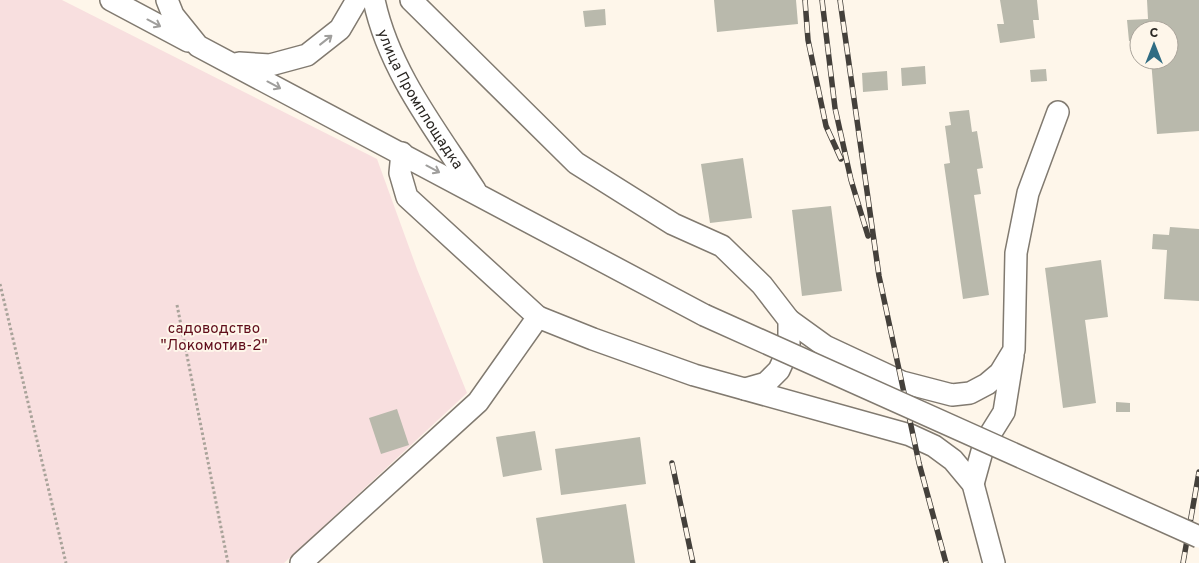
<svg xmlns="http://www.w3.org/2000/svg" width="1199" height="563" viewBox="0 0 1199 563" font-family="Overpass,sans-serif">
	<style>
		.green { fill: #f8dfdf }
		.building { fill: #b9b9ac }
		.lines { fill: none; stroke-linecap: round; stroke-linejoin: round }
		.minor-casing { stroke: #817a70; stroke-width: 24 }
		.path { stroke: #a9a39a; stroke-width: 3; stroke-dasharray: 2.5 2.5; stroke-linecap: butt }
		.minor { stroke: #fff; stroke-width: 21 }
		.rail-casing { stroke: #44403b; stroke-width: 5.5 }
		.rail { stroke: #fef6ea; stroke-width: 4; stroke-dasharray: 11; stroke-linecap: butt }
		.minor-bridge-casing { stroke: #817a70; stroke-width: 24; stroke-linecap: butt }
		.minor-bridge { stroke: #fff; stroke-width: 21 }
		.oneway { stroke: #9f9e9c }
		.labels { text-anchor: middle; stroke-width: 4; stroke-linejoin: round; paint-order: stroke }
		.street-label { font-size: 15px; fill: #2a2723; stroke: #fef6ea }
		.park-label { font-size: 15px; fill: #600d1b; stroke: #fef6ea }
	</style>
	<rect width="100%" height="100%" fill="#fef6ea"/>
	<path class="green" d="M0,0H62L377,159L417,269L467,393L284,563H0Z"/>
	<path class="building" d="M714,0H796L798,24L717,32Z
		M1000,0H1037L1039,20H1033L1035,38L1000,43L997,24H1004Z
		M1147,0H1199V131L1157,134L1151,60H1169V30H1139V40L1129,41L1127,20L1148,19Z
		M605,9L606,25L585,27L583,11Z
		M925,66L926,84L902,86L901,68Z
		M1046,69L1047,81L1031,82L1030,70Z
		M887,71L888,90L863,92L862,73Z
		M969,110L972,132L977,131L983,168L977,169L981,194L974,195L989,295L963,299L944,164L950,163L945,126L951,125L949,112Z
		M743,158L752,218L710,223L701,164Z
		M831,206L842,291L802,296L792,210Z
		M1170,227L1199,229V301L1164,299L1167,250L1152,249L1153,234L1169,235Z
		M1101,260L1108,317L1085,320L1096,403L1063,408L1045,268Z
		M1116,402L1130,403V412H1116Z
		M397,409L409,445L381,454L369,418Z
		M535,431L542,470L503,477L496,437Z
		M640,437L646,484L561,495L555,449Z
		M626,504L635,563H543L536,518Z"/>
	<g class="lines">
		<defs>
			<g id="minor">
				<path d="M111,0L188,41"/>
				<path d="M167,0L173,15L198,46L704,315"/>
				<path id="s1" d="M374,0C389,71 436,130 475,190"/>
				<path d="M411,0L576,163L673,224L722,246L762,285L789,320V348L779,370L766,383L745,389"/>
				<path d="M239,63L270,65L307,55L340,29L357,0"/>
				<path d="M538,317L593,339L694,375L910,435L934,446L953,460L973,484L994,563"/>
				<path d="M789,320L825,346L902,382L952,395L970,393L987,384L1000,373L1014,350L1016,253L1028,193L1058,112"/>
				<path d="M973,484L984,444L1004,412L1013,356"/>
				<path d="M301,563L478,402L538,317L407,197L400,173L402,153"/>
			</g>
		</defs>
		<use href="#minor" class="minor-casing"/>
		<path class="path" d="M0,284L66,563
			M177,305L228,563"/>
		<use href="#minor" class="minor"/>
		<defs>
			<path id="rail" d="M805,0L808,40L826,126L841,159
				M822,0L835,108L851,180L868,236
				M840,0L879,276L919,463L946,563
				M672,463L693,563
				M1183,563L1199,472"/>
		</defs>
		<use href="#rail" class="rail-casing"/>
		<use href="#rail" class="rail"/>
		<defs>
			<path id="minor-bridge" d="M704,315L1199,537"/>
		</defs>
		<use href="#minor-bridge" class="minor-bridge-casing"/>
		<use href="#minor-bridge" class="minor-bridge"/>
	</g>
	<defs><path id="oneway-shaft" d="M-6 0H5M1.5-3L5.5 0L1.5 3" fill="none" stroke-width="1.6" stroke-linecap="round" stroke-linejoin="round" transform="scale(1.25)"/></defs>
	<g class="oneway">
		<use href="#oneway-shaft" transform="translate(154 23) rotate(28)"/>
		<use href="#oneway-shaft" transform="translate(326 40) rotate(-38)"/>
		<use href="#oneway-shaft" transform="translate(274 85) rotate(28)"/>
		<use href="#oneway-shaft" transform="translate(433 169) rotate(28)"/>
	</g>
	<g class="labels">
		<g class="street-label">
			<text dy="5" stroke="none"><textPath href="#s1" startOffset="110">улица Промплощадка</textPath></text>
		</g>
		<g class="park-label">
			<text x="214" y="333">садоводство<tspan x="214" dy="17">"Локомотив-2"</tspan></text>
		</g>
	</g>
	<g transform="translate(1154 45)"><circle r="24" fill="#fef6ea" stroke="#a9a39a"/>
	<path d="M0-4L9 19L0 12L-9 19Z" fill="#306c83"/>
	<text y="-8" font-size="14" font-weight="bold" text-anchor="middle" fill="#2a2723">С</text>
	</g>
</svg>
